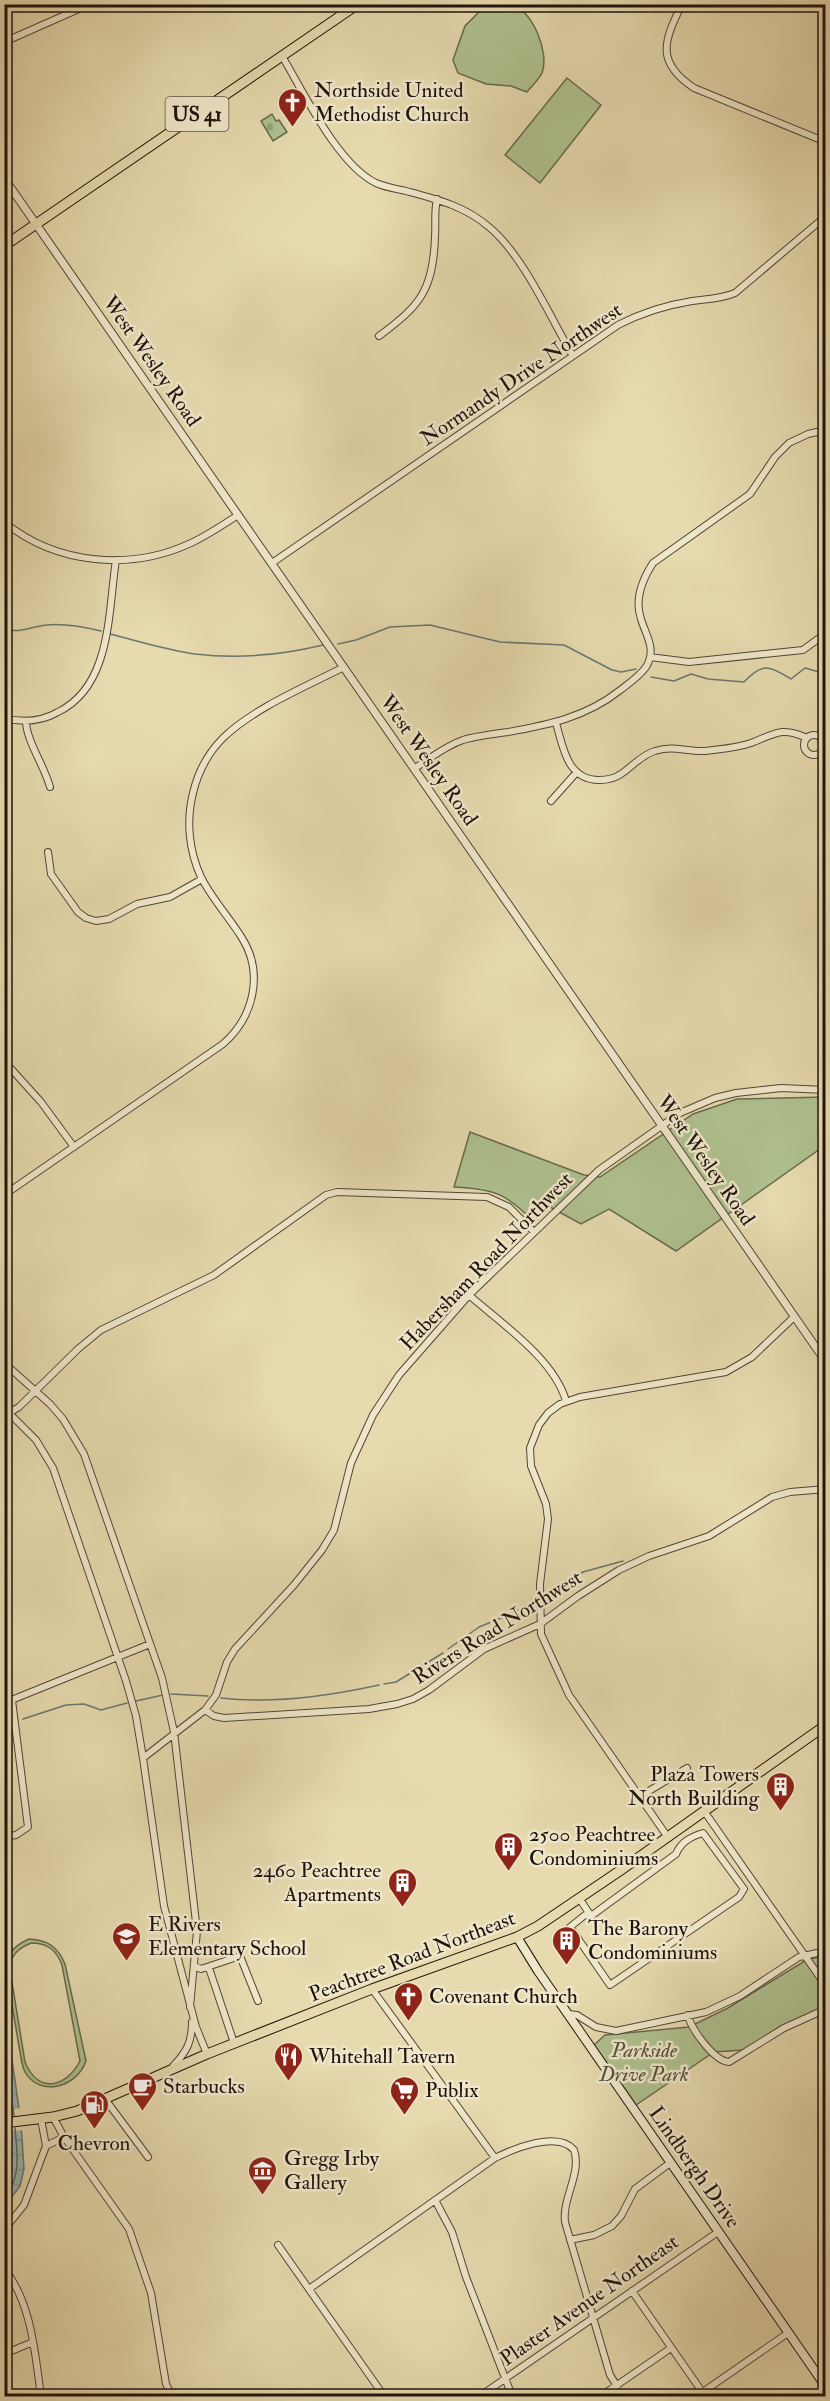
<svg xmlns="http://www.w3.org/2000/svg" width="830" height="2401" viewBox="0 0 830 2401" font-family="'IM FELL Double Pica',serif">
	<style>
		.cemetery { fill: url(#cemetery-stones); stroke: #676a4e; stroke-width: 1.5 }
		.park { fill: #afc18f; stroke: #676a4e; stroke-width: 1.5; fill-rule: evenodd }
		.water { fill: url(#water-waves); stroke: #697672; stroke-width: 1.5 }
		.pier { fill: #e6daae }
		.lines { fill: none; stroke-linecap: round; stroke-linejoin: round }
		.shore { stroke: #5c6662; stroke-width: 1.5 }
		.stream { stroke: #697672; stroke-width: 1.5 }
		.minor-casing { stroke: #514536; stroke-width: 8 }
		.tertiary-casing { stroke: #514536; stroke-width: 9 }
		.secondary-casing { stroke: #1f130e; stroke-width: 10 }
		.primary-casing { stroke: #1f130e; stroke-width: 11 }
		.trunk-casing { stroke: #1f130e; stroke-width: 11 }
		.minor { stroke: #efe7ca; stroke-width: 6 }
		.tertiary { stroke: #efe7ca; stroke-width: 7 }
		.secondary { stroke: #efe7ca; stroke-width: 8 }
		.primary { stroke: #e6daae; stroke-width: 9 }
		.trunk { stroke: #e6daae; stroke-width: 9 }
		.labels { text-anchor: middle; stroke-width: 5; stroke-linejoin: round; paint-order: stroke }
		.shield { fill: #efe7ca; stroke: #5d5346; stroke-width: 1.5 }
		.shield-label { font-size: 20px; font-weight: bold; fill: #1f130e }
		.poi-label { font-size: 21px; fill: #1f130e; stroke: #efe7ca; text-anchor: start }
		.street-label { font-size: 21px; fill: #1f130e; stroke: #efe7ca }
		.park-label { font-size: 21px; font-style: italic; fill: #51503b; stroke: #efe7ca }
	</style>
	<defs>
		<pattern id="cemetery-stones" width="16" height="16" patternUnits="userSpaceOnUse" patternTransform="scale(1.5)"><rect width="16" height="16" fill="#afc18f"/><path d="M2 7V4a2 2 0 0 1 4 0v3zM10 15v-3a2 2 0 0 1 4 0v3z" fill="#96a57a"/></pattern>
		<pattern id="water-waves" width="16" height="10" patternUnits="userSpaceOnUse" patternTransform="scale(1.5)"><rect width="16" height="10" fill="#9ab8b5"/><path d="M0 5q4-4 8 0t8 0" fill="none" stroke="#849d9a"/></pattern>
	</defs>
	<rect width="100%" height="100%" fill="#e6daae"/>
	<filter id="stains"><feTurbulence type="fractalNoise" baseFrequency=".00333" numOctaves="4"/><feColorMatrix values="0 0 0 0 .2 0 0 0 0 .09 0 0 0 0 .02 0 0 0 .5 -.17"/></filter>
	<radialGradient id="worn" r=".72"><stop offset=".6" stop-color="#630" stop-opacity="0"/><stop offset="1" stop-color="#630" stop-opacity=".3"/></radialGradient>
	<path class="cemetery" d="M272,114L276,121L279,120L287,132L273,141L261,121Z"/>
	<path class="park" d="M486,5C494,4 503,3 510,4C532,8 550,53 542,73C539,79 532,86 527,92L511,86L486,84L458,73L453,60L465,26Z
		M567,78L601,105L540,183L505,155Z
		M825,1097V1156L820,1149L676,1251L609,1209L581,1224L550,1207L534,1222C506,1193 494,1189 454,1187L470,1132L584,1175L600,1177L693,1114L737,1099Z
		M29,1939C48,1940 58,1947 65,1964L86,2061C77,2087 40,2098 25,2072C23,2068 22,2063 21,2058L5,1963C11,1950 16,1945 29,1939ZM31,1943C47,1943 56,1949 62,1965L80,2061C66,2088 38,2094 25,2062L9,1964C14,1953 19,1948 31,1943Z
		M825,1956V2006L743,2050L714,2052L636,2105L594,2045L605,2035L689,2027L728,2008L808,1959Z"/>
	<path class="water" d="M4,2003L21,2123L24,2169L20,2186L5,2206L7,2166L4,2142Z"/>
	<path class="pier" d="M22,2108L24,2130L4,2132L5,2110Z"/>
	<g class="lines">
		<path class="shore" d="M4,2041L14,2116
			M4,2198C22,2177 17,2153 15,2128"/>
		<path class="stream" d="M4,629C21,634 32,626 47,625C65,623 84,627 101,631
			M110,634C138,641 167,650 195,654C238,659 282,655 323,645
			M338,644L356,640L390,627L430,625L500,642L564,645L612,670L621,672L636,669
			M651,677L674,681L691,674L708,679L744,682C763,662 769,666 791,679L805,668L826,674
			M544,1594L583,1572L623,1561
			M448,1649L479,1627L513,1613L537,1600
			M384,1684L396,1682L443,1653
			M171,1694L208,1696
			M221,1698C271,1704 329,1696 379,1685
			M136,1701L163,1695
			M23,1719L66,1705L84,1704L101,1710L127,1703
			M4,1727L12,1724"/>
		<defs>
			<path id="minor" d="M682,4C664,41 655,62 694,88L826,142
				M818,4L826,16
				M4,42L90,4
				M282,56C304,93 338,165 376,183C385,187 396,189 406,191C436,199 465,206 489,227C523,255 550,317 573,356
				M379,336C421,305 433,290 435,237C436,224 434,211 437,199
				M4,522C57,565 131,571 191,543C208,535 223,525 238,515
				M272,563L618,325C641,313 667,305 692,301C707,299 721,299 735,293L826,216
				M650,657L689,662L803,650L818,639
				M4,718C23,723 42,721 58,712C112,686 108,611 116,560
				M26,721C26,740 44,765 50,787
				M556,723C563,747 567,780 599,780C607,780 614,779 621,774C632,767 641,755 655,751C673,745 687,752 705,751C720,749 737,748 751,743C775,734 781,726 807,738
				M804 745a10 10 0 1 1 20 0a10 10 0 1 1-20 0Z
				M415,768C431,758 445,746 463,740C477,736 493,734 508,732C548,725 586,717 619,691C628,684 639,677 646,667C657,649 646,636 641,619C634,599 642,580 653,563L750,494L775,457L789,443L808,434L826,430
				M551,801L576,773
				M48,852L51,874L78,912L86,918L96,921L109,919L137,904L170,897L202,879
				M4,1061L41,1102L74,1147
				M4,1195L223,1044C254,1017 264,973 242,938C229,917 212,899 201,877C189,851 186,821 193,793C198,772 208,753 223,738C254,708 305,687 344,667
				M469,1295C502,1324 554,1359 566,1401
				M4,1363L50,1404L63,1419L84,1454L162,1678L174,1732L197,1931L190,2007
				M4,1408L36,1440L53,1468L126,1681L136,1716L143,1758L164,1906L196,2027L207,2054
				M4,1416L19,1407L78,1349L101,1330L214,1275L326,1195L337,1192L487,1197L509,1207L534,1232
				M4,1703L150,1644
				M205,1710L214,1716L224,1718L369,1709L397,1704L413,1699L429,1690L484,1649L540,1624L578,1596L619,1570L649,1556L709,1536L772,1497L790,1492L826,1489
				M143,1758L205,1710L216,1695L227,1662L235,1649L294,1585L322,1550L334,1530L351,1463L373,1415L399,1375L469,1295L599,1170L680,1113L715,1098L736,1093L781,1088L826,1090
				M639,1797L687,1768
				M704,1811L826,1986
				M703,1833L744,1889L739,1897L610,1985L570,1927L585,1915L591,1916L676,1854C681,1842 690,1837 703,1833Z
				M667,1836L569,1695L541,1634L540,1584L548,1519L546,1504L531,1466L530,1448L539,1425L548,1413L560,1404L580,1397L726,1372L752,1357L794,1317
				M4,1837L16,1835L28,1827L12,1700
				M579,1898L591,1916
				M195,1966L201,1969L240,1956L258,2001
				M209,1968L234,2043
				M372,1989L495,2158
				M568,2014L577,2015L596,2027L616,2031L706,2012L740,1996L799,1957L826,1951
				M688,2015C691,2029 714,2061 729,2062L784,2028L826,2009
				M173,2066C187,2052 192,2041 192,2022
				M105,2099L148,2157
				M53,2117L64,2137L129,2229L151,2293L166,2384L172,2396
				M46,2146L64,2137
				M435,2200L452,2232L466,2277L512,2396
				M4,2230L24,2205L46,2146L41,2119
				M570,2240L594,2235L612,2226L621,2216L635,2189L670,2163
				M278,2245L384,2396
				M4,2268C32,2304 35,2354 41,2396
				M309,2289L495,2158C513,2149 558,2130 574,2150C582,2173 562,2198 565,2222L610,2375L617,2386
				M632,2291L705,2396
				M4,2354L33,2342
				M480,2396L718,2232
				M601,2396L671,2348
				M697,2396L788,2333"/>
			<path id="tertiary" d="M4,178L826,1362"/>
			<path id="secondary" d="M517,1937L538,1971L826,2387"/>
			<path id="primary" d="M4,246L358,4"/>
			<path id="trunk" d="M4,2123L53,2117L77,2111L207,2054L372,1989L517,1937L538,1926L621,1870L826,1725"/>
		</defs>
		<use href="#minor" class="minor-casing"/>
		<use href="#tertiary" class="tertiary-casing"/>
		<use href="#secondary" class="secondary-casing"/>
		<use href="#primary" class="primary-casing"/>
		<use href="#trunk" class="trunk-casing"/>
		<use href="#minor" class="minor"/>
		<use href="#tertiary" class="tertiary"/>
		<use href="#secondary" class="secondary"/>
		<use href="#primary" class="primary"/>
		<use href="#trunk" class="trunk"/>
	</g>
	<defs>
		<symbol id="church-pin" viewBox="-11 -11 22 30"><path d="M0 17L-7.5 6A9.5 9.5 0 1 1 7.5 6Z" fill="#8f2418" stroke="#efe7ca"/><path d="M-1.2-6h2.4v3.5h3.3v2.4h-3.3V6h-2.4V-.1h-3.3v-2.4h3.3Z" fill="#fff"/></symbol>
		<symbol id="building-pin" viewBox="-11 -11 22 30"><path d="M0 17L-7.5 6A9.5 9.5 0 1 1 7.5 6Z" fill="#8f2418" stroke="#efe7ca"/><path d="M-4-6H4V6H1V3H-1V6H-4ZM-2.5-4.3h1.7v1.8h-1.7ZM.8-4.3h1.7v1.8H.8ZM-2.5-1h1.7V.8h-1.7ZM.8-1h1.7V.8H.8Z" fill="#fff"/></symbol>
		<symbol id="school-pin" viewBox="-11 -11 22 30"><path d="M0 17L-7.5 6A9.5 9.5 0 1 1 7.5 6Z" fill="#8f2418" stroke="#efe7ca"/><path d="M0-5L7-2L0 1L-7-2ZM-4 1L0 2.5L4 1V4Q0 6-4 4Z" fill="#fff"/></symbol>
		<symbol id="restaurant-pin" viewBox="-11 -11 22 30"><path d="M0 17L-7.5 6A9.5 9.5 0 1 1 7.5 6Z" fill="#8f2418" stroke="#efe7ca"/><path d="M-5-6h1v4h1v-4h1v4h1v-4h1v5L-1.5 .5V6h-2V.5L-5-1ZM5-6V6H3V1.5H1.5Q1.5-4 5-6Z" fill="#fff"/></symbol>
		<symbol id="cafe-pin" viewBox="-11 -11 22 30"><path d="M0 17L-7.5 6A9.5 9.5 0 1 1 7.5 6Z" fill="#8f2418" stroke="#efe7ca"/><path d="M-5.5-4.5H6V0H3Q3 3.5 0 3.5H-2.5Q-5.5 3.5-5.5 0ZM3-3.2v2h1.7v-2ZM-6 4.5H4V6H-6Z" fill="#fff"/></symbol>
		<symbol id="supermarket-pin" viewBox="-11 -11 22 30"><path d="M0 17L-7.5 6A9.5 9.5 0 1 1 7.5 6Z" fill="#8f2418" stroke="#efe7ca"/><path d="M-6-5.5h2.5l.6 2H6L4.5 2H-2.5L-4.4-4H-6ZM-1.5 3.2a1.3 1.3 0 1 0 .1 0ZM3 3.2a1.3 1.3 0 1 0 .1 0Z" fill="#fff"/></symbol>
		<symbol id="fuel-pin" viewBox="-11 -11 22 30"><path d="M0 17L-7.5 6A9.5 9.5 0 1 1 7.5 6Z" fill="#8f2418" stroke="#efe7ca"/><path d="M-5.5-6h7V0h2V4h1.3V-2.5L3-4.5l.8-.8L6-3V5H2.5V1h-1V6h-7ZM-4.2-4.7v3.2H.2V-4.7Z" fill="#fff"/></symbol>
		<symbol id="museum-pin" viewBox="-11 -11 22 30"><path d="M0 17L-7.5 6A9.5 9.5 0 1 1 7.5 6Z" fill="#8f2418" stroke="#efe7ca"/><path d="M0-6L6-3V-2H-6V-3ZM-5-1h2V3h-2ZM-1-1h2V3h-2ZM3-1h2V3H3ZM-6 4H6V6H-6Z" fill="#fff"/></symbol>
	</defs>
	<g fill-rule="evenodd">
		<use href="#church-pin" x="276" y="86" width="33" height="45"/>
		<use href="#building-pin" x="764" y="1770" width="33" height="45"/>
		<use href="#building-pin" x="492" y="1830" width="33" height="45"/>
		<use href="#building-pin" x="386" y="1866" width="33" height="45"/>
		<use href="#school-pin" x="110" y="1920" width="33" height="45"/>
		<use href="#building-pin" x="550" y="1924" width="33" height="45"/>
		<use href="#church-pin" x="392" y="1980" width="33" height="45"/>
		<use href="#restaurant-pin" x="272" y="2040" width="33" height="45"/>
		<use href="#cafe-pin" x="126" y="2070" width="33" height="45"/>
		<use href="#supermarket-pin" x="388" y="2074" width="33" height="45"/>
		<use href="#fuel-pin" x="78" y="2088" width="33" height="45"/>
		<use href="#museum-pin" x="246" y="2154" width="33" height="45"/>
	</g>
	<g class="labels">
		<rect class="shield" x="165.5" y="97" width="63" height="34" rx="4.5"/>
		<g class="shield-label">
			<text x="197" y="121">US 41</text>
		</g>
		<g class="poi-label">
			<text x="314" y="97">Northside United<tspan x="314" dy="24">Methodist Church</tspan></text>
			<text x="759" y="1781" text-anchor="end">Plaza Towers<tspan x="759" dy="24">North Building</tspan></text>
			<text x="529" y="1841">2500 Peachtree<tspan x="529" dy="24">Condominiums</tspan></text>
			<text x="381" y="1877" text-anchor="end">2460 Peachtree<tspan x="381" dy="24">Apartments</tspan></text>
			<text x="148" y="1931">E Rivers<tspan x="148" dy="24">Elementary School</tspan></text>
			<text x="588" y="1935">The Barony<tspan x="588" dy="24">Condominiums</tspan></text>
			<text x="429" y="2003">Covenant Church</text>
			<text x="309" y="2063">Whitehall Tavern</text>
			<text x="163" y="2093">Starbucks</text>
			<text x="425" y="2097">Publix</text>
			<text x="94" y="2150" text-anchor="middle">Chevron</text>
			<text x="284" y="2165">Gregg Irby<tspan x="284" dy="24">Gallery</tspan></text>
		</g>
		<g class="street-label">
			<text transform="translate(152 361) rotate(55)" y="7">West Wesley Road</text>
			<text transform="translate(521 374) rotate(-34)" y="7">Normandy Drive Northwest</text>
			<text transform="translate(429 760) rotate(55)" y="7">West Wesley Road</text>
			<text transform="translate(706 1160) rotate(55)" y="7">West Wesley Road</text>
			<text transform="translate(486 1261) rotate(-46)" y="7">Habersham Road Northwest</text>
			<text transform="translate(497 1627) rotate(-32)" y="7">Rivers Road Northwest</text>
			<text transform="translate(412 1956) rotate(-21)" y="7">Peachtree Road Northeast</text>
			<text transform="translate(695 2167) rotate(55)" y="7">Lindbergh Drive</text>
			<text transform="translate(589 2300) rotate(-35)" y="7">Plaster Avenue Northeast</text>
		</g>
		<g class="park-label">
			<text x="644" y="2057">Parkside<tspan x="644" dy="24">Drive Park</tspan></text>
		</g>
	</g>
	<rect width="830" height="2401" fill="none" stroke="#e6daae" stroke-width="24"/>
	<rect x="6" y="6" width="818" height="2389" fill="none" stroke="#1f130e" stroke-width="3"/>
	<rect x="12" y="12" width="806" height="2377" fill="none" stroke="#1f130e" stroke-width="1.5"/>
	<rect width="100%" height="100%" filter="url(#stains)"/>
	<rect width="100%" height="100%" fill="url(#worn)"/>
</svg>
